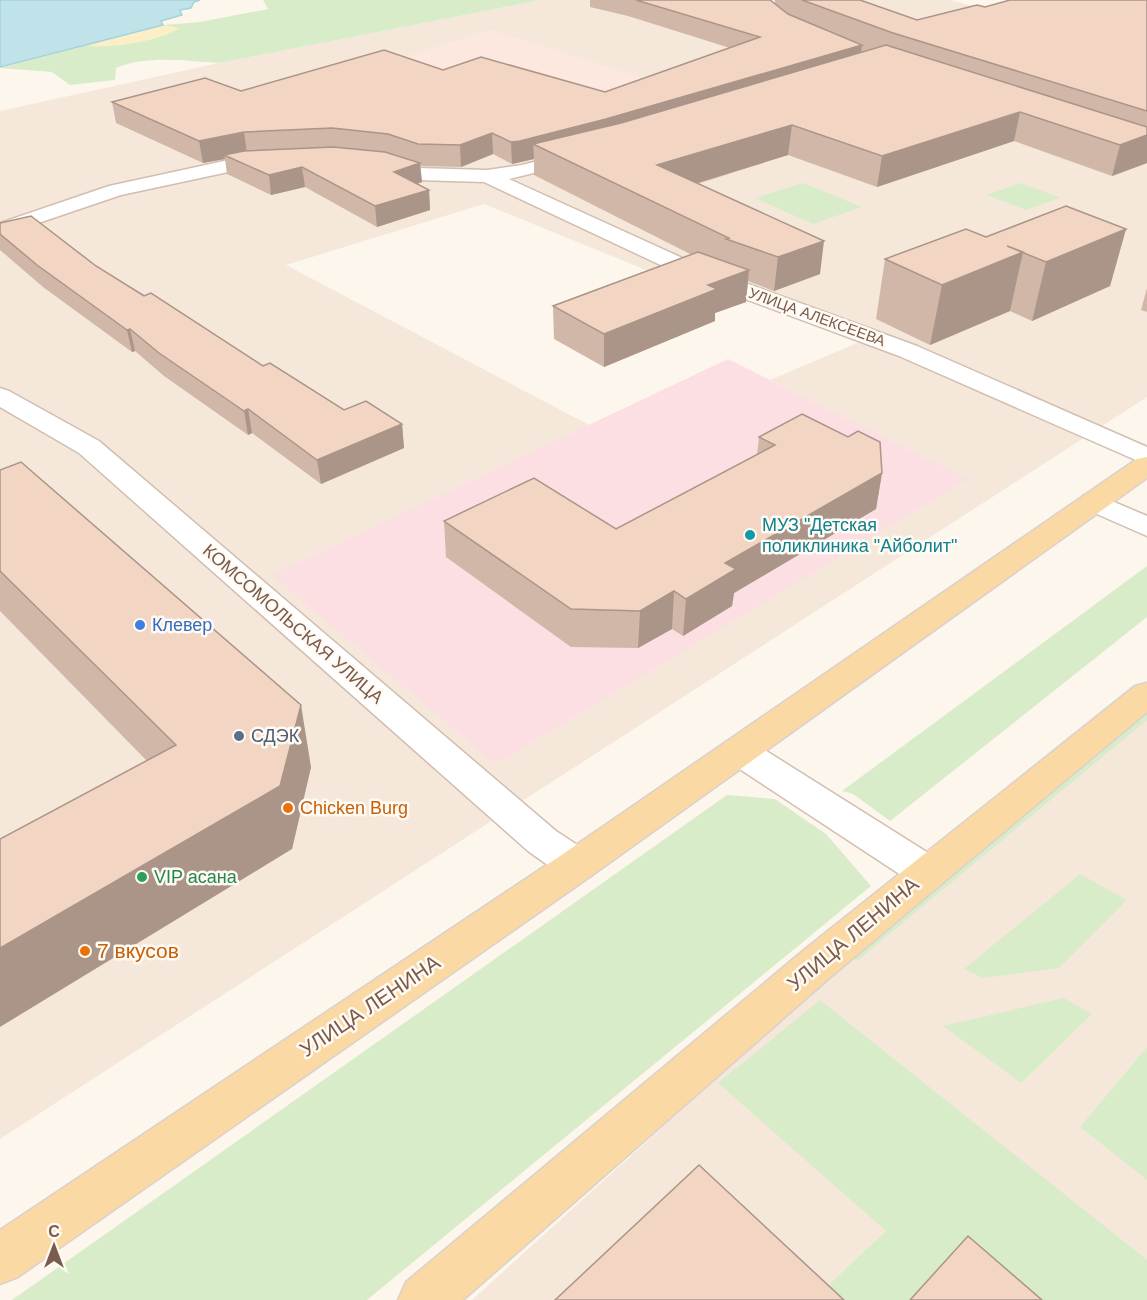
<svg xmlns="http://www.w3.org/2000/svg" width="1147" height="1300" viewBox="0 0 1147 1300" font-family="Arial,sans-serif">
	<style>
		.residential { fill: #f5e8da; fill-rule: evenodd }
		.commercial { fill: #fde8e0 }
		.medical { fill: #fbdfe3 }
		.green { fill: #d8ecc9 }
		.sand { fill: #fcefc7 }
		.water { fill: #bfe3e8; stroke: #a5d3da; stroke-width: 1.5 }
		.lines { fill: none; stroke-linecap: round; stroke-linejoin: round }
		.minor-casing { stroke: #d1beb0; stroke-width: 3 }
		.major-casing { stroke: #dad1cd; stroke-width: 3 }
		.minor { fill: #fff; fill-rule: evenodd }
		.major { fill: #fbd9a5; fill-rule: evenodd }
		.wall { fill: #d1b7a8 }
		.shaded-wall { fill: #aa9588 }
		.building { fill: #f3d5c3; stroke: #aa9588; stroke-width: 1.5 }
		.culture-dot { fill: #0f9aa8; stroke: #fffaf3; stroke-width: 2 }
		.shop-dot { fill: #3f7fe0; stroke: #fffaf3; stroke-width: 2 }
		.service-dot { fill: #5c6f8a; stroke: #fffaf3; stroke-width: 2 }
		.food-dot { fill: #e8710a; stroke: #fffaf3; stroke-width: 2 }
		.leisure-dot { fill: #2e9e5b; stroke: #fffaf3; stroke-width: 2 }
		.labels { text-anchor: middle; stroke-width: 5; stroke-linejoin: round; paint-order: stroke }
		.far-street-label { font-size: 15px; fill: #7a5c4d; stroke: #fffaf3 }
		.culture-label { font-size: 18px; fill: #0d838f; stroke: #fffaf3; text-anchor: start }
		.street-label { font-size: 18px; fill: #7a5c4d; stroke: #fffaf3 }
		.shop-label { font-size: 18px; fill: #366cbe; stroke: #fffaf3; text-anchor: start }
		.service-label { font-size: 18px; fill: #4e5e75; stroke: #fffaf3; text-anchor: start }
		.food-label { font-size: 18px; fill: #c56008; stroke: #fffaf3; text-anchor: start }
		.leisure-label { font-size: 18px; fill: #27864d; stroke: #fffaf3; text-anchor: start }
		.near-street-label { font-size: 21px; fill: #7a5c4d; stroke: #fffaf3 }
		.near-food-label { font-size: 21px; fill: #c56008; stroke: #fffaf3; text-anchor: start }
	</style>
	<rect width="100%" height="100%" fill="#fdf6ec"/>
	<path class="residential" d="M541,0H951L1147,57V397L0,1139V111L219,63ZM484,204L673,281L687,279L864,340L770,380L967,479L509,757L493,763L273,575L589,425L286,265Z
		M1147,688V1300H472Z"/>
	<path class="commercial" d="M491,30L677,89L209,166L196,160L305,88Z"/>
	<path class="medical" d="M728,359L968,479L509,757L493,763L272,575Z"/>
	<path class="green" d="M263,0H541L219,63C186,61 147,55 116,68L115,80L70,85L52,72L0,68L163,25L200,22L268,9Z
		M803,183L862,207L813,224L755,198Z
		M1020,183L1059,197V198L1026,210L987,195Z
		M1147,566V617L890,821L853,794L842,791Z
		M1147,694V720L857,961L838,945Z
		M727,795L775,799L826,834L871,886L367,1300H12Z
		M1080,874L1127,900L1059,968L983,978L964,969Z
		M1064,998L1092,1014L1021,1083L943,1026Z
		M820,1000L1147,1260V1300H813L886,1231L718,1083Z
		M1147,1047V1180L1080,1127Z"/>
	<path class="sand" d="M163,25L180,28C157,42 113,48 86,46Z"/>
	<path class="water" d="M0,0H200L194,2L191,8L180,10L182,15L161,21L163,25L0,67Z"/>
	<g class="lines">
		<defs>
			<path id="minor" d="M576,151L583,153L585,157L583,161L509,179L702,267L917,346L1147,447V465L899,356L686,277L484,182L417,180L372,167L370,163L372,159L379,157L418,168L487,170L522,165Z
				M271,155L278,157L280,161L278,165L247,168L121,195L0,236V223L109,186L247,156Z
				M0,388L9,391L99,441L556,831L591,854L597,865L591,876L577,880L563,876L528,851L79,453L0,407Z
				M1093,493L1147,516V536L1083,508L1079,502L1083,496Z
				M739,738L752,742L941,861L947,872L941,883L927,887L913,883L726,760L721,751L726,742Z"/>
			<path id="major" d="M1147,457V478L591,876L18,1277L0,1284V1230L563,854L1137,459Z
				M1147,683V712L834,974L463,1300H398L406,1282L804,950L1135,686Z"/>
		</defs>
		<use href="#minor" class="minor-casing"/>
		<use href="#major" class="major-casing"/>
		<use href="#minor" class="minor"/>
		<use href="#major" class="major"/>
	</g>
	<path class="wall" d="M590,0H770L775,4V0H860L917,20L985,7L1147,0V163L1112,176L1014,141L877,187L788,155L697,184L820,274L774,291L748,281L746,302L715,313V321L604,367L554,339L553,306L692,255L534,175V159L512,164L493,154L461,167L420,166L422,182L417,184L429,190L430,210L377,227L305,187L271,195L227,174L225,159L203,163L116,123L112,102L241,91L443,70L605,92L730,48L628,16L590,7Z
		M0,223L96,266L263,366L344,410L402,424L404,448L321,484L252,433L248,435L164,376L135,351L132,352L43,287L0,250Z
		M1126,229L1110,286L1032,321L1010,311L930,345L876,319L885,259L986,237Z
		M1147,288V312L1141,310Z
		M759,437L882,473L876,509L734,593L732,606L683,636L672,629L638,648L571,647L446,557L444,521L616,529L757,455Z
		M0,470L311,767L292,849L147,761L0,611Z"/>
	<path class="shaded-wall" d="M862,45L859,65L533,144L534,159L512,164L511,142Z
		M1020,112L1014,141L877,187L882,156Z
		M792,125L788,155L655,196L657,165Z
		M244,132L247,154L224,155L225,159L203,163L199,141Z
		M492,133L493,154L461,167L460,145Z
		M1147,135V163L1112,176L1120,145Z
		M420,163L422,182L396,192L394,172Z
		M302,167L305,187L271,195L269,175Z
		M429,190L430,210L377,227L375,206Z
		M1126,229L1110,286L1032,321L1046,262Z
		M824,241L820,274L774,291L778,257Z
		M1023,252L1010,311L930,345L942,285Z
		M749,270L746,302L715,313V321L604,367V334L708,285Z
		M130,329L135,351L132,352L127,330Z
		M248,409L252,433L248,435L244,411Z
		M402,424L404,448L321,484L317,460Z
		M882,473L876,509L734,593L732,606L683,636L686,599L725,563Z
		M674,591L672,629L638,648L640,611Z
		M301,705L311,767L292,849L0,1027V948Z"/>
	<path class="building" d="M636,0H770L788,14L862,45L606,119L520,141L511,142L492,133L460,145L418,144L388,134L332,128L244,132L199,141L112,102L205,78L241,91L384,50L443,70L481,57L605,92L760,37Z
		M802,0H860L917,20L977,5L985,7L1010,0H1147V111L893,33Z
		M886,45L1147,127V135L1120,145L1020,112L882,156L792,125L657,165L824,241L778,257L726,239L729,238L533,144L621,123Z
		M333,147L385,152L420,163L394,172L429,190L375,206L302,167L269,175L224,155L244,151Z
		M1066,206L1126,229L1046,262L1007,246L1023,252L942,285L885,259L966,229L986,237Z
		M31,216L96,266L144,296L151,293L263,366L270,363L344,410L366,401L402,424L317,460L248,409L244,411L159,353L130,329L127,330L37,265L0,234V223Z
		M698,252L749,270L708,285L717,289L604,334L553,306Z
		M802,414L848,437L858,431L880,442L882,473L725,563L736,569L686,599L674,591L640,611L571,609L444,521L534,478L616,529L775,445L759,437Z
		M21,462L301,705L280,786L0,948V839L176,745L0,571V470Z
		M699,1165L844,1300H555Z
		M968,1236L1042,1300H910Z"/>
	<circle class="culture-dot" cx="750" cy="535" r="6"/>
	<circle class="shop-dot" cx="140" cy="625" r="6"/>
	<circle class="service-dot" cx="239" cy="736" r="6"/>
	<g class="food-dot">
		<circle cx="288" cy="808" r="6"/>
		<circle cx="85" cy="951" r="6"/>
	</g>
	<circle class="leisure-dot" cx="142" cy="877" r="6"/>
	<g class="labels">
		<g class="far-street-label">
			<text transform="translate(817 317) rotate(20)" y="5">УЛИЦА АЛЕКСЕЕВА</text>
		</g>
		<g class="culture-label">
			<text x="762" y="531">МУЗ "Детская<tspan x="762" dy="21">поликлиника "Айболит"</tspan></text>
		</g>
		<g class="street-label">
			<text transform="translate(293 624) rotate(41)" y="6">КОМСОМОЛЬСКАЯ УЛИЦА</text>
		</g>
		<g class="shop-label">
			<text x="152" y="631">Клевер</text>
		</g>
		<g class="service-label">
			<text x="251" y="742">СДЭК</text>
		</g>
		<g class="food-label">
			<text x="300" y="814">Chicken Burg</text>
		</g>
		<g class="leisure-label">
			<text x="154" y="883">VIP асана</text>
		</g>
		<g class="near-street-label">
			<text transform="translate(853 934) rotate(-40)" y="7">УЛИЦА ЛЕНИНА</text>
			<text transform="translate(370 1006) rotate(-34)" y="7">УЛИЦА ЛЕНИНА</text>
		</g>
		<g class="near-food-label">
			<text x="97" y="958">7 вкусов</text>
		</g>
	</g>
	<g transform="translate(54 1246)" stroke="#fffaf3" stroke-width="4.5" paint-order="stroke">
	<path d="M0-4.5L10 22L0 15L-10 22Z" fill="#7a5c4d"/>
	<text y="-9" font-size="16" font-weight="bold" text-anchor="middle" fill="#7a5c4d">С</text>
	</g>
</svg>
